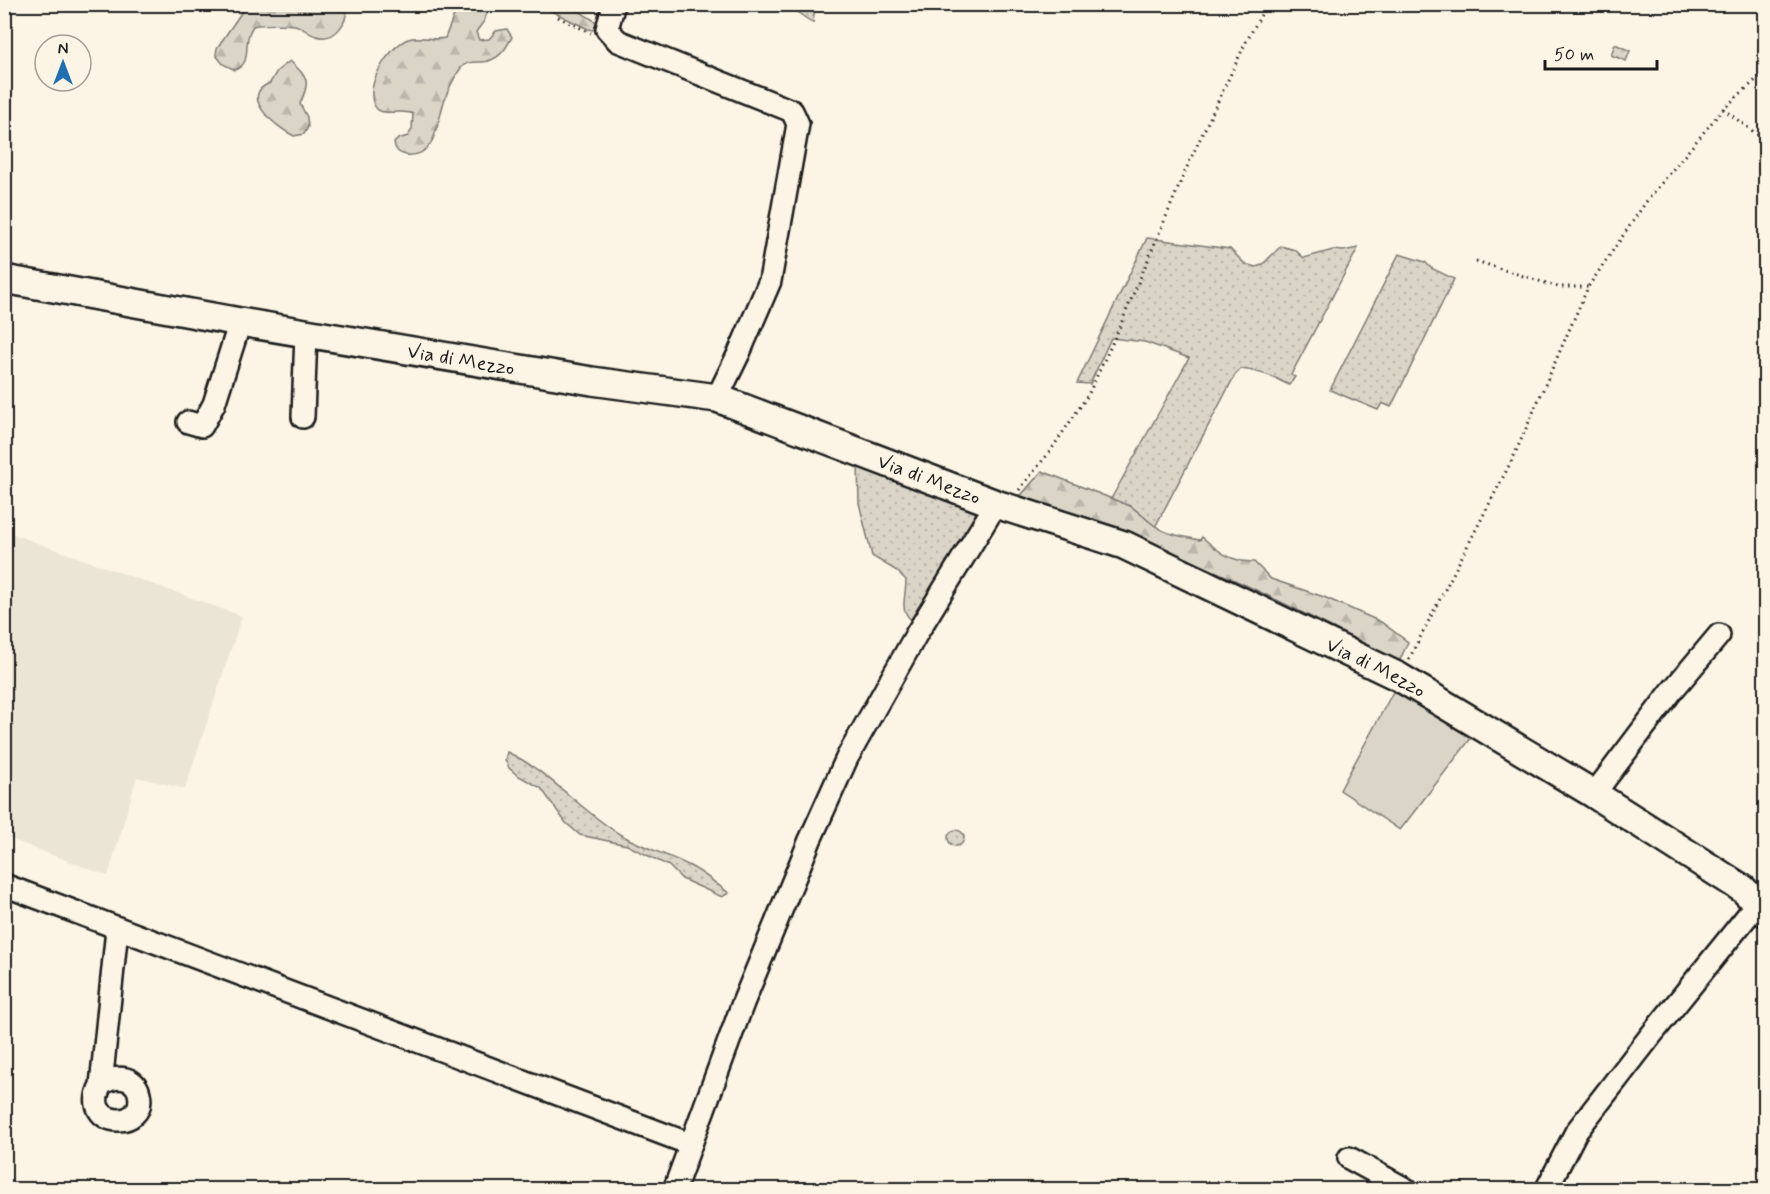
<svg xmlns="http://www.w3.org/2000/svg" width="1770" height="1194" viewBox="0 0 1770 1194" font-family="Mynerve,sans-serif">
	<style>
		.built { fill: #ebe5d6 }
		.grass { fill: url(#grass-dots); stroke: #7c7872; stroke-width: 1.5 }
		.forest { fill: url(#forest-firs); stroke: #7c7872; stroke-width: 1.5 }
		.garden { fill: #dbd5c8; stroke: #7c7872; stroke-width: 1.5 }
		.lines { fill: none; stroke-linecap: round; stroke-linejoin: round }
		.minor-casing { stroke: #1c1c1c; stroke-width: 26 }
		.major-casing { stroke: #1c1c1c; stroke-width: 32 }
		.path { stroke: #1c1c1c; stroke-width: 3; stroke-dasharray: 1.5 4.5; stroke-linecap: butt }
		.minor { stroke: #fcf5e5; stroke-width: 21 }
		.major { stroke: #fcf5e5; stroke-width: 27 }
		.labels { text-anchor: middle; stroke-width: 4.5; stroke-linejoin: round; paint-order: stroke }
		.street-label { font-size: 20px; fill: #1c1c1c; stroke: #fcf5e5 }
	</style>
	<defs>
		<pattern id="grass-dots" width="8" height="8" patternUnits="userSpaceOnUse" patternTransform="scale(1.5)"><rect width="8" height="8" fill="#dbd5c8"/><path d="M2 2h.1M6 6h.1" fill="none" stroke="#bbb6ab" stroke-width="1.8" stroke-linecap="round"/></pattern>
		<pattern id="forest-firs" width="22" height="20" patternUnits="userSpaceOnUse" patternTransform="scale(1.5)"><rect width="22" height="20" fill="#dbd5c8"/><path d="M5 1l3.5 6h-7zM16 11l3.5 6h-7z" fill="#bbb6ab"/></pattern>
	</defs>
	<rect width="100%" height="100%" fill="#fcf5e5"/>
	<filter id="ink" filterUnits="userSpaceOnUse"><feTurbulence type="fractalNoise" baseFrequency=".0167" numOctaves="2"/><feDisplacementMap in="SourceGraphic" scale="12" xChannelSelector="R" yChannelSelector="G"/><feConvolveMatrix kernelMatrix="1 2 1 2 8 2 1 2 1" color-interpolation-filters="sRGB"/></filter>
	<g filter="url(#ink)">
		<path class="built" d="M4,531L242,616L185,789L137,777L108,876L5,837Z"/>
		<path class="grass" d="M795,5H815L813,23L797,12Z
			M1615,44L1630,51L1626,61L1611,55Z
			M1147,238L1230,249L1245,264L1256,267L1262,265L1281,246L1295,250L1304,258L1333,250L1343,251L1358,248L1291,375L1295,377L1289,385C1275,377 1258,371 1241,369L1235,375L1155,527C1141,513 1129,506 1111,499L1189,358L1145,342L1111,338L1090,384L1077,383Z
			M1399,254L1425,262L1431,268L1454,279L1391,407L1382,403L1378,410L1330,390Z
			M858,464L990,503L916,624C897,610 906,601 906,580L897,571L872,556L859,503Z
			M507,752C551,772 579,810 621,835C642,847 666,854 688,865C703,872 716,884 729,893L722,897L682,879L669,866L627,845L580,835L566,823L541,788L517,775L509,768L505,760Z
			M948 838a8 8 0 1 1 16 0a8 8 0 1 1-16 0Z"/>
		<path class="forest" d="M250,4L346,5C349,22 335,42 316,36C308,34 303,27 295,25C287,24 261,24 253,26C241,43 254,63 235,70L223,64L216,55L217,48L243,10Z
			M458,5H490L484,21L476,32L479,40L489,39L496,31L507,29L512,37C507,46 502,56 491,60C481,65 469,58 461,68C454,77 446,94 443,105C437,126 435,158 406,155C399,154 395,150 394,143L398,139L408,136L412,129L413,114C402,109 384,116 377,109C360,90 389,46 408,39C421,35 433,41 445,38Z
			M539,5H569L600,24L593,30L588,29Z
			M290,61C309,79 310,80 300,104L307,117L308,127L304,134L294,136C277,128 237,96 270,83L277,71Z
			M1042,471L1130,506C1140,512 1148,522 1157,527C1169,535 1186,537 1200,540L1202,537C1219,552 1231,562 1254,562L1271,579L1324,597L1381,622L1408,642L1399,662C1323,623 1247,583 1168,551C1119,531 1068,516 1017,500Z"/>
		<path class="garden" d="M1400,679L1479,728L1400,830L1340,790Z"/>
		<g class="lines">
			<defs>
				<path id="minor" d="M614,4L607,29L618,41L792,111L798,124L770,281L739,353L717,398
					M303,417L306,333
					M188,422L202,426L214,404L240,322
					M1594,794L1671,692L1719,635
					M4,885L690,1144
					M101,1085C113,1075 135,1075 139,1093C148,1133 79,1127 101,1085L117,929
					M1349,1158L1407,1190
					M674,1190L743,1003L810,840L847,758L917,633L996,504
					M1546,1190L1576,1132L1652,1034L1757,904"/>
				<g id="major">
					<path id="s1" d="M4,279L240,322L592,381L717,398L996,504L1124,545L1399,677L1594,794L1743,889L1766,913"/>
				</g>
			</defs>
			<use href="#minor" class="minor-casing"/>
			<use href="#major" class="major-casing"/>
			<path class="path" d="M558,17L591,33
				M1723,109L1766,141
				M1476,261L1558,287H1588
				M1019,490L1051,450L1088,395L1117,333L1190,160L1246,42L1267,4
				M1409,659L1514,456L1588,287L1646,202L1723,109L1766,71"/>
			<use href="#minor" class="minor"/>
			<use href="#major" class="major"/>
		</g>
	</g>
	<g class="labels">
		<g class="street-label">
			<text dy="7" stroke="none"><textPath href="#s1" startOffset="464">Via di Mezzo</textPath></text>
			<text dy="7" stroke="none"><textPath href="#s1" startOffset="950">Via di Mezzo</textPath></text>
			<text dy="7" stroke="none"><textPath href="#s1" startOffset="1436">Via di Mezzo</textPath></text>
		</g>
	</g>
	<rect width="1770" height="1194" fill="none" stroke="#fcf5e5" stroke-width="24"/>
	<rect x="12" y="12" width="1746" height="1170" fill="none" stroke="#1c1c1c" stroke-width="2" filter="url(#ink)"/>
	<g transform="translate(63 63)"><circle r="28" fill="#fcf5e5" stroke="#a29e95" stroke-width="1.5"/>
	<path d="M0-4.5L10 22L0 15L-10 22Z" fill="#1f6fb2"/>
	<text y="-9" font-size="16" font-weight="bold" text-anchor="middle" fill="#1c1c1c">N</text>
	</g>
	<path d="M1545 60v9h112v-9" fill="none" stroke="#1c1c1c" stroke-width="3"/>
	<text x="1554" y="60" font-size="18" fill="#1c1c1c" stroke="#fcf5e5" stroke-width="4.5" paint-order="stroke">50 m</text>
</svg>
